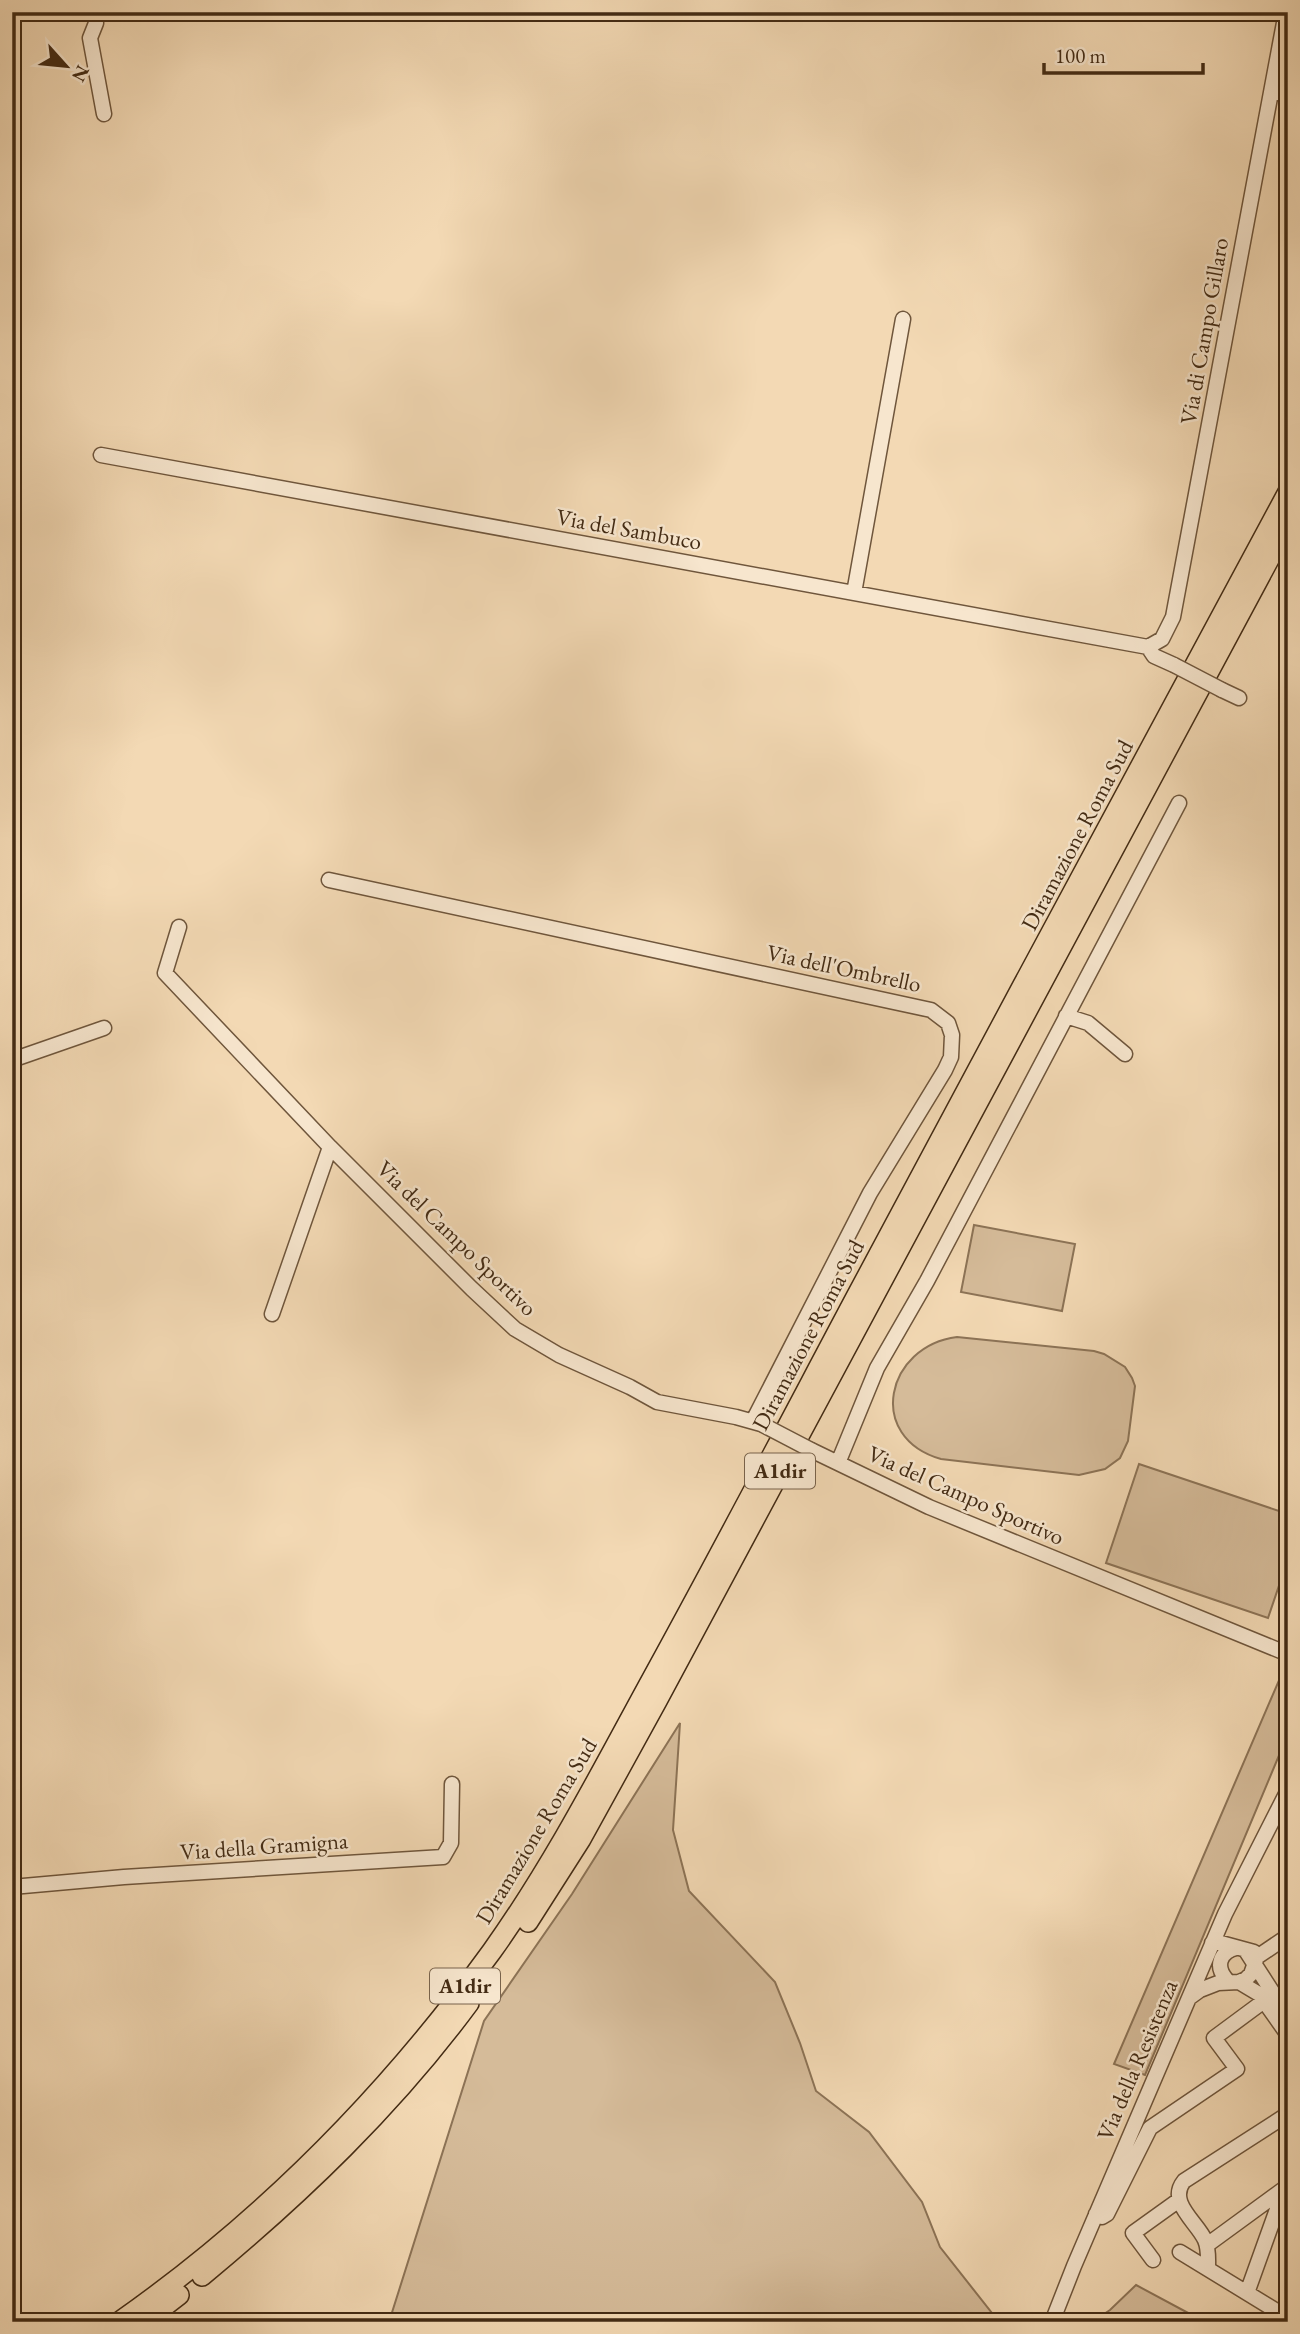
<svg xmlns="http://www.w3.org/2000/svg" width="1300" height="2334" viewBox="0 0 1300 2334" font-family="'EB Garamond',serif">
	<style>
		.green { fill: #d5bb99; stroke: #8c7356; stroke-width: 2 }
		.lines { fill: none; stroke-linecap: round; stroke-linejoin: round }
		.minor-casing { stroke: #6f563c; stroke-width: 17 }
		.highway-casing { stroke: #432b14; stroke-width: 22 }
		.minor { stroke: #f7e6ce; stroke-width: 14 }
		.highway { stroke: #f3d9b4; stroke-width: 19 }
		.minor-bridge-casing { stroke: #6f563c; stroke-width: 17; stroke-linecap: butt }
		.minor-bridge { stroke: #f7e6ce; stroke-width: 14 }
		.labels { text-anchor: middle; stroke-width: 5; stroke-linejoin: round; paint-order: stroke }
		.shield { fill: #f7e6ce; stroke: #79634c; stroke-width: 2 }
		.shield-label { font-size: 21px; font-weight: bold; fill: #432b14 }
		.street-label { font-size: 23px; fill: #432b14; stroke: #f7e6ce }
	</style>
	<rect width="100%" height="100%" fill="#f3d9b4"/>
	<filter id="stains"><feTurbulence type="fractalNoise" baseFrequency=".00286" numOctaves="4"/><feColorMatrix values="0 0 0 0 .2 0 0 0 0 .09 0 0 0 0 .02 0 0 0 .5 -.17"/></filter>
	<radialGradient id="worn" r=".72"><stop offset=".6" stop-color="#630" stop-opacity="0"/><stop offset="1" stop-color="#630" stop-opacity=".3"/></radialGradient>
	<path class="green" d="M974,1225L1075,1244L1062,1311L961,1292Z
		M957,1337L1094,1351L1104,1354L1125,1367L1132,1378L1135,1386L1128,1441L1120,1458L1105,1469L1079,1475L941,1459C865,1437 886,1346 957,1337Z
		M1139,1464L1288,1514V1559L1268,1618L1106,1563Z
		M1286,1664L1288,1665V1734L1145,2075L1114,2064Z
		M680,1723L673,1830L689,1891L775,1982L800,2043L816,2091L869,2132L922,2202L940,2247L999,2322H389L484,2021L572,1894Z
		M1136,2285L1205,2322H1092L1110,2310Z"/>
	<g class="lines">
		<defs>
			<path id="minor" d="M94,12L96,23L90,38L104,114
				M1271,92L1288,94
				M101,455L1148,647
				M854,593L903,319
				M1148,647L1162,639L1173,617L1286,12
				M1148,647L1154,656L1174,665
				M1222,690L1239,698
				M329,880L931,1010L948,1023L952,1035L951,1057L945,1070L870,1193L753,1421
				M179,927L165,973L330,1147L472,1289L515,1329L559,1355L630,1387L657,1402L736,1417L761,1424
				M1066,1016L1088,1023L1125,1054
				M12,1060L104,1028
				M272,1314L330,1147
				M811,1450L929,1507L1288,1654
				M838,1463L877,1368L927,1281L1179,803
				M12,1887L124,1877L443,1857L451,1843L452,1784
				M1212,1943H1221L1254,1952
				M1246,1951L1288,2016
				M1226,1979C1215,1966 1220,1952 1236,1948
				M1239,1982L1259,1994L1288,2035
				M1189,1998L1200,1990L1218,1983L1239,1982L1246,1979L1251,1974L1257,1957L1288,1936
				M1096,2214L1102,2217L1107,2214L1150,2128L1237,2069L1214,2038L1264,2001
				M1207,2245L1285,2188
				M1180,2252L1288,2318
				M1153,2260L1133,2233L1179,2200
				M1208,2269C1208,2259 1209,2249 1205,2240C1197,2222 1167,2202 1184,2181L1288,2114
				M1247,2293L1285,2187
				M1052,2322L1074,2266L1225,1914L1288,1790"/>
			<path id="highway" d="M528,1922L581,1839L657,1701L1288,524
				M202,2276C301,2194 393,2106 469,2003
				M119,2322C263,2221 389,2093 492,1951C552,1867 599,1776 648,1686C719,1557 787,1427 856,1297C999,1028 1144,761 1288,492
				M144,2322L179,2295"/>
		</defs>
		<use href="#minor" class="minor-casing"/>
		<use href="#highway" class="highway-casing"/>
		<use href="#minor" class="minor"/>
		<use href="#highway" class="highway"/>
		<defs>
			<path id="minor-bridge" d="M1174,665L1222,690
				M763,1425L811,1450"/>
		</defs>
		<use href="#minor-bridge" class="minor-bridge-casing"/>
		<use href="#minor-bridge" class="minor-bridge"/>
	</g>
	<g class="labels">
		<g class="shield">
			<rect x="745" y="1453.5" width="70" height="35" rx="5"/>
			<rect x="430" y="1968.5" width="70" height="35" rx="5"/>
		</g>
		<g class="shield-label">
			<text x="780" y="1478">A1dir</text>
			<text x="465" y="1993">A1dir</text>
		</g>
		<g class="street-label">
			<text transform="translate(1204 331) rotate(-80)" y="8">Via di Campo Gillaro</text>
			<text transform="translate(629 529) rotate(10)" y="8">Via del Sambuco</text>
			<text transform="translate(1077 835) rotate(-62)" y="8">Diramazione Roma Sud</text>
			<text transform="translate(844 968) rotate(12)" y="8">Via dell'Ombrello</text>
			<text transform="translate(457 1238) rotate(44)" y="8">Via del Campo Sportivo</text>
			<text transform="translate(808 1335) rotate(-62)" y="8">Diramazione Roma Sud</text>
			<text transform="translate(966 1495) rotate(24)" y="8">Via del Campo Sportivo</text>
			<text transform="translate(536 1831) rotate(-59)" y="8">Diramazione Roma Sud</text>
			<text transform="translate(264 1846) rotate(-4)" y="8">Via della Gramigna</text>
			<text transform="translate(1137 2060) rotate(-67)" y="8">Via della Resistenza</text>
		</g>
	</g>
	<rect width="1300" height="2334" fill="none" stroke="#f3d9b4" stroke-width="42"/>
	<rect x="14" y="14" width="1272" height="2306" fill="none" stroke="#432b14" stroke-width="3.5"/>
	<rect x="21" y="21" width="1258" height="2292" fill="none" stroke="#432b14" stroke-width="2"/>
	<g transform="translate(66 66) rotate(117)" stroke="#f7e6ce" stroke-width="5" paint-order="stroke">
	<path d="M0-5L12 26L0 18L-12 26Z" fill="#432b14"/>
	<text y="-10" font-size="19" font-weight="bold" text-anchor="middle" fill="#432b14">N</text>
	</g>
	<path d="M1044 63v10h159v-10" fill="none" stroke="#432b14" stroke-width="3.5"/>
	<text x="1055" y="63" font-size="21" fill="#432b14" stroke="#f7e6ce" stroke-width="5" paint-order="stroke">100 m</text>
	<rect width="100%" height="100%" filter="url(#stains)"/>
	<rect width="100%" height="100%" fill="url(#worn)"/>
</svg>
